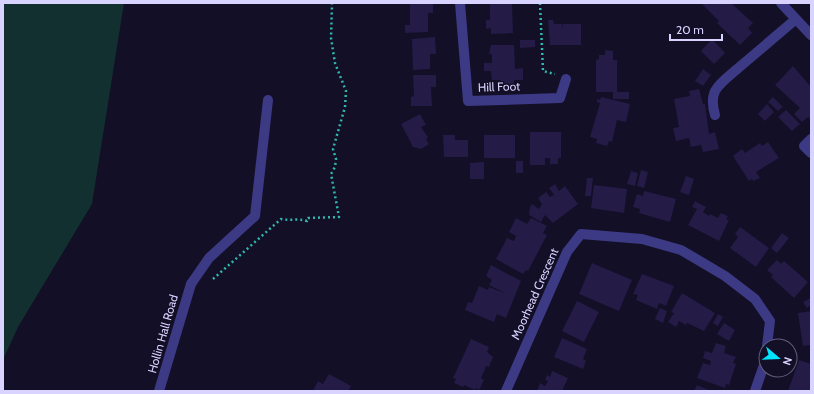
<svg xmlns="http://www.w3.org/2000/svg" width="814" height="394" viewBox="0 0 814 394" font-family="Cabin,sans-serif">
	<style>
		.green { fill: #12302f }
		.building { fill: #241b47 }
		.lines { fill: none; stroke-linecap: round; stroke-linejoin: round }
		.path { stroke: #2fb8b0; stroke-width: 2.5; stroke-dasharray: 2 3; stroke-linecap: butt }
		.service { stroke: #3d3a85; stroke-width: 10 }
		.minor { stroke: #3d3a85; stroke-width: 10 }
		.labels { text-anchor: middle; stroke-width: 3; stroke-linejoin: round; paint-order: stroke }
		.street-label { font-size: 12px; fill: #d9d4ff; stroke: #130f26 }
	</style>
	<rect width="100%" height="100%" fill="#130f26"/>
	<path class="green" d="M3,3H124L92,204L18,327L3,360Z"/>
	<path class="building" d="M410,3H433V13H428V32L405,33V25H410Z
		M490,3H512L513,33L491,34V28L486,29V20H490Z
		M701,3H731L753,23L748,28L752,33L740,45L717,23L719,21Z
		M548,20H553L554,24H562V28L563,24H581V45H550Z
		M435,37L436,54H430V69L413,70L412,39Z
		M712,39L725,53L714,64L701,51Z
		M520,40H535V47L520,48Z
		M491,45H514L515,69L523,68V80H514V85L505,86H501V80H492L491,71H484V63H492V54H489Z
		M605,50L613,51V60H617V92H629V99H613V92H596V60L599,59V55H605Z
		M793,66L811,87V120L808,117L802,122L794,114L800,108L775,85Z
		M703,69L711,75L703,86L695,81Z
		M413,75H436V87H431L432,106H411V97L414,96Z
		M699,89L703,104H705L709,134L715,132L719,149L703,152L701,145L691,147L689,138L676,141L673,128L679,127L674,99L690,96L689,91Z
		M601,97L630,104L626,122L617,120L612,142L609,141L607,146L596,143L597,139L590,137L600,103L597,102V99L600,100Z
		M773,97L783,107L778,111L768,102Z
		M767,104L774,112L765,121L758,114Z
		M786,110L800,124L792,131L778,117Z
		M420,114L426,125L421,127L428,137L426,139L429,144L421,149L413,147L401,124Z
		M530,132H561V158H558V164H550V158H545V165H530Z
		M443,135H455V140H468V157H444Z
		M484,135H515V158H484Z
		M768,142L779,158L756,172L760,178L753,181L752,179L749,181L733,156L742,149L745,153L760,143L762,146Z
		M516,161H523V173H516Z
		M484,162V179H470V163Z
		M641,170L648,172L644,188L637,186Z
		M631,171L638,173L635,186L627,184Z
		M686,176L694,179L689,195L680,192Z
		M587,178H593L591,196H585Z
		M555,184L559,191L565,186L578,204L553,223L545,215L541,222L529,215L530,207L532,204L539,209L542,204L538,198L546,192L550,197L554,195L557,199L549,188Z
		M594,185L627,189L624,213L591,208Z
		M644,191L676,199L670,222L639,213L640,209L633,207L637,194L643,196Z
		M695,201L706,207L703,212L709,216L710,214L718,218L721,213L728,216L726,219L729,220L719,241L688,225L697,209L692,207Z
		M516,218L527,224L531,218L547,226L543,233L547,235L528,271L526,270L523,274L496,259L507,238L514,241L516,236L509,232Z
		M740,227L769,248L756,267L730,248L738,237L735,234Z
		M782,233L789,238L777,253L771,248Z
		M777,260L781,264L784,261L808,282L794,298L771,277L773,275L767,270Z
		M592,263L632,280L619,311L579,294Z
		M491,265L521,281L506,318L497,314L494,322L465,310L468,302L472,303L479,286L488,290L489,287L507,294L489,285L492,280L486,276Z
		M642,274L674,286L666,306L659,303L657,309L636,300L638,295L633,294Z
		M682,293L715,313L704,331L687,323L686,325L679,321L676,327L668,322L674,313L671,312Z
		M811,298V305L807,308L803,302Z
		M577,301L599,312L584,342L562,331Z
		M660,308L667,311L663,323L655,319Z
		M811,311V345L803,346L798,313Z
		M718,314L723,317L718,326L713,323Z
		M724,323L735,330L729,341L717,334Z
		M562,338L587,349L583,359L586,361L583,369L554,357Z
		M471,339L489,347L487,352L493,357L489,367L486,366L485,369L481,378L484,380L479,390L476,388L475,390L464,385L463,387L454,383L456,379L453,378Z
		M716,343L726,346L724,353L736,357L733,363L736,364L729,385L726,384L725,388L697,378L703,363L710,365L711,361L703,358L705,351L712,353Z
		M799,360L811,364V391H788Z
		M552,371L568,378L562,391H537L540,383L545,386L548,381L545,380L547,375L550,377Z
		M329,374L351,386L348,391H313L318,381L323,384Z
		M697,385L711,391H694Z"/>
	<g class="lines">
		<path class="path" d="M540,3L543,71L555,74
			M213,279L281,219C290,221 298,218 307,221L308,218L339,217L331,174L335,167L336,159L333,149L345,107L346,91L335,63L331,38L332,3"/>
		<path class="service" d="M715,115C708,91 718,85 736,70
			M191,284L209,258L255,216L268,100"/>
		<path class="minor" d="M460,3L468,101L560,98L566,79
			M781,3L811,35
			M736,70L796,19
			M811,139L804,146L811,153
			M159,391L191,284
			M506,391L567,252L581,234L642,239L681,250L725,276L755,299L770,321L767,346
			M755,391L764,365L766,351"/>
	</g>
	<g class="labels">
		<g class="street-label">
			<text transform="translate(499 87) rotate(-2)" y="4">Hill Foot</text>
			<text transform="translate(535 294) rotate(-66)" y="4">Moorhead Crescent</text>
			<text transform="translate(163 334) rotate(-74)" y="4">Hollin Hall Road</text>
		</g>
	</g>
	<rect width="814" height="394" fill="none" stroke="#d9d4ff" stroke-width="8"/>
	<g transform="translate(778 358) rotate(109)"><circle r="19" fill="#130f26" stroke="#625e7d"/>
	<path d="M0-3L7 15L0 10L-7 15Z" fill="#00e5ff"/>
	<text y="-6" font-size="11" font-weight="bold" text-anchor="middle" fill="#d9d4ff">N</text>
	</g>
	<path d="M670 34v6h52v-6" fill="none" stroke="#d9d4ff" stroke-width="2"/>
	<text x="676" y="34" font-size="12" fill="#d9d4ff" stroke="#130f26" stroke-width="3" paint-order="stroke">20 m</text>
</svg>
